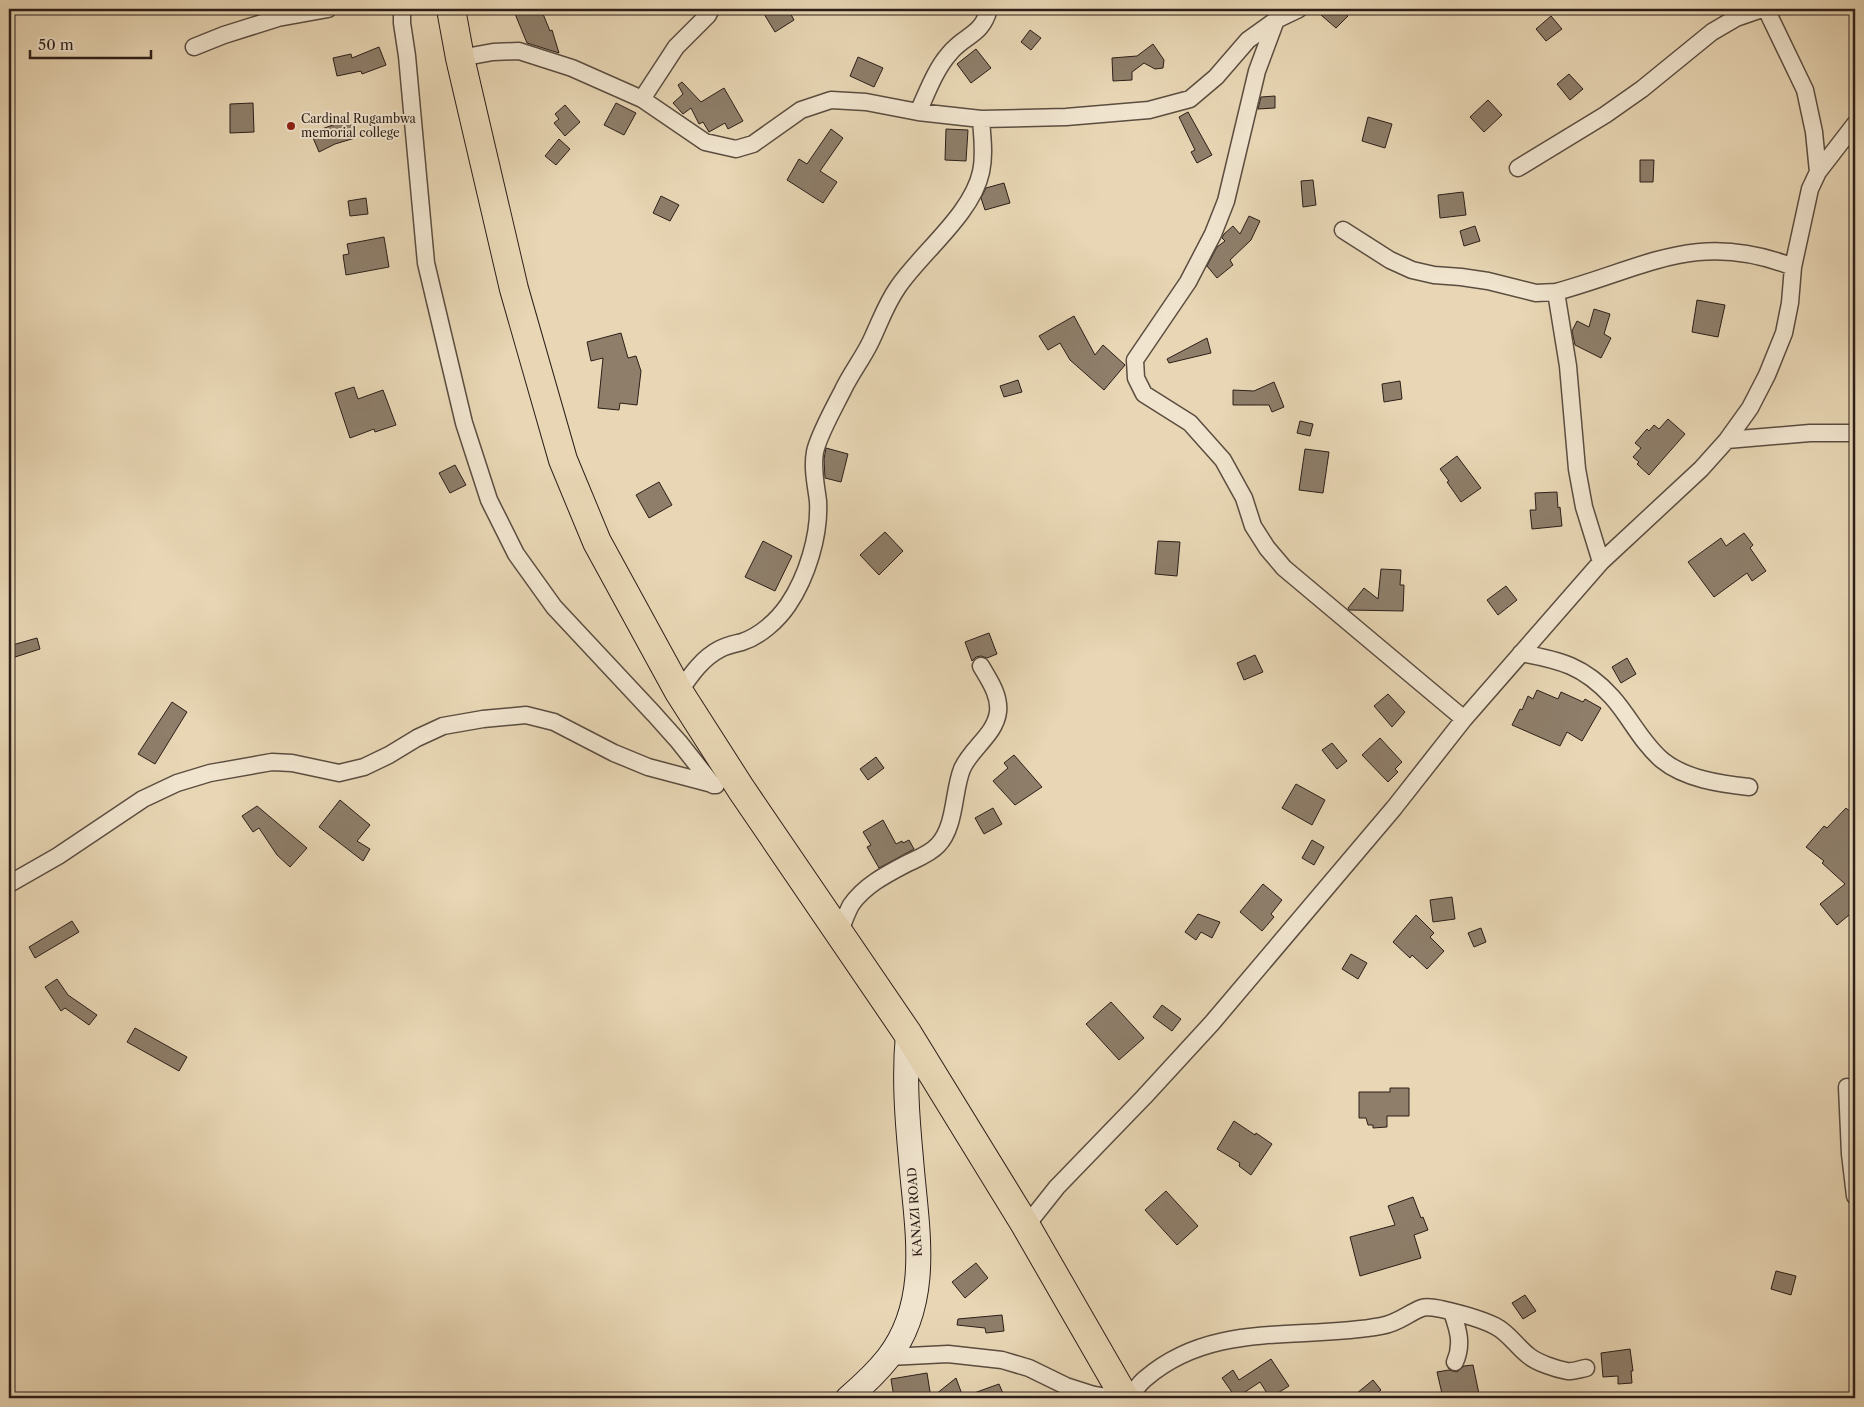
<svg xmlns="http://www.w3.org/2000/svg" width="1864" height="1407" viewBox="0 0 1864 1407" font-family="'Libre Caslon Text',serif">
	<style>
		.building { fill: #8e7e6a; stroke: #2c1f19 }
		.lines { fill: none; stroke-linecap: round; stroke-linejoin: round }
		.street-casing { stroke: #5b4d40; stroke-width: 19 }
		.secondary-casing { stroke: #2c1f19; stroke-width: 26 }
		.highway-casing { stroke: #2c1f19; stroke-width: 30 }
		.street { stroke: #f0e4ce; stroke-width: 16 }
		.secondary { stroke: #f0e4ce; stroke-width: 24 }
		.highway { stroke: #e8d6b4; stroke-width: 28 }
		.poi-dot { fill: #8f2418; stroke: #f0e4ce; stroke-width: 2 }
		.labels { text-anchor: middle; stroke-width: 4; stroke-linejoin: round; paint-order: stroke }
		.poi-label { font-size: 12px; fill: #2c1f19; stroke: #f0e4ce; text-anchor: start }
		.street-label { font-size: 12px; fill: #2c1f19; stroke: #f0e4ce }
	</style>
	<rect width="100%" height="100%" fill="#e8d6b4"/>
	<filter id="stains"><feTurbulence type="fractalNoise" baseFrequency=".004" numOctaves="4"/><feColorMatrix values="0 0 0 0 .2 0 0 0 0 .09 0 0 0 0 .02 0 0 0 .5 -.17"/></filter>
	<radialGradient id="worn" r=".72"><stop offset=".6" stop-color="#630" stop-opacity="0"/><stop offset="1" stop-color="#630" stop-opacity=".3"/></radialGradient>
	<path class="building" d="M513,9H541L550,31L552,30L559,53L527,43Z
		M761,9H788L794,20L775,32Z
		M1327,9H1340L1348,16L1336,28L1321,15Z
		M1551,16L1562,29L1546,41L1536,29Z
		M1030,30L1041,38L1031,50L1021,42Z
		M1153,44L1164,60L1163,68L1155,69L1144,63L1132,72V80L1113,81L1112,58L1137,56Z
		M379,47L386,65L362,74L361,71L337,76L333,58L351,54L352,58Z
		M976,49L991,68L971,83L957,64Z
		M858,57L883,68L874,87L850,76Z
		M1569,74L1583,89L1570,100L1557,84Z
		M682,82L701,102L724,88L743,121L728,129L725,123L709,132L703,122L699,124L691,108L683,114L673,103L683,94L678,85Z
		M1275,96V108L1258,109L1261,97Z
		M1488,100L1502,115L1484,132L1470,117Z
		M253,103L254,132L230,133V104Z
		M616,103L636,113L624,135L604,125Z
		M565,105L580,122L565,136L554,123L559,119L555,114Z
		M1188,112L1212,155L1197,163L1191,152L1195,150L1179,117Z
		M1368,117L1392,124L1385,148L1362,141Z
		M349,119L355,138L335,144L319,152L311,133Z
		M831,129L843,138L820,171L837,182L823,203L787,180L799,159L807,164Z
		M946,129L968,130L966,161L945,160Z
		M559,139L570,149L556,165L545,156Z
		M1640,160H1654L1653,182H1640Z
		M1313,180L1316,205L1303,207L1301,181Z
		M1004,183L1010,203L985,210L981,198L986,188Z
		M1463,192L1466,215L1440,218L1438,195Z
		M661,196L679,205L670,221L653,213Z
		M366,198L368,214L350,216L348,201Z
		M1249,216L1260,221L1251,240L1230,260L1233,265L1217,278L1207,266L1217,247L1225,241L1222,238L1224,234L1233,226L1240,234Z
		M1475,226L1480,241L1464,246L1460,231Z
		M384,237L389,267L346,275L343,255L349,254L347,244Z
		M1697,300L1725,305L1718,337L1692,332Z
		M1594,309L1610,314L1604,334L1611,338L1601,358L1575,345L1572,331L1577,321L1589,327Z
		M1074,316L1095,355L1103,345L1125,365L1104,390L1070,360L1060,343L1048,350L1039,336Z
		M621,333L628,358L636,356L641,371L637,405L620,403L619,410L598,408L603,358L591,361L587,342Z
		M1207,338L1211,353L1169,363L1167,359Z
		M1018,380L1022,392L1004,397L1000,386Z
		M1400,381L1402,399L1384,402L1382,384Z
		M1274,382L1284,407L1272,412L1269,405H1233V390L1254,391Z
		M354,387L358,399L383,390L396,425L375,432L374,429L350,438L335,393Z
		M1668,419L1685,434L1649,475L1637,464L1639,462L1633,457L1641,448L1635,443L1647,429L1649,431L1654,425L1659,429Z
		M1300,421L1313,424L1310,436L1297,433Z
		M826,448L848,454L841,482L825,478L824,459Z
		M1305,449L1329,452L1323,493L1299,490Z
		M1457,456L1481,488L1461,502L1447,482L1449,481L1440,469Z
		M455,465L466,485L450,493L439,473Z
		M659,482L672,505L649,518L636,495Z
		M1557,492L1558,508L1560,507L1562,526L1532,529L1530,510H1536L1535,493Z
		M885,532L903,551L879,575L860,555Z
		M1744,533L1753,545L1750,548L1766,571L1752,581L1747,573L1714,597L1688,562L1721,538L1726,546Z
		M763,541L792,556L775,591L745,577Z
		M1158,541L1180,542L1177,576L1155,574Z
		M1381,569L1401,570L1400,585H1404L1403,611L1349,610L1348,608L1364,588L1378,599Z
		M1506,586L1517,600L1498,615L1487,600Z
		M989,633L997,654L987,658L981,656L976,657L972,661L965,642Z
		M37,638L40,649L12,658L9,646Z
		M1255,655L1263,672L1244,680L1237,663Z
		M1627,658L1636,674L1621,683L1612,667Z
		M1537,690L1558,699L1561,692L1583,702L1585,699L1601,708L1582,741L1567,732L1560,746L1512,725L1520,709L1522,710L1528,696L1533,699Z
		M1388,694L1405,712L1392,727L1374,706Z
		M172,702L187,712L155,764L138,754Z
		M1380,738L1402,762L1395,769L1398,772L1388,782L1362,755Z
		M1332,743L1347,761L1337,769L1322,750Z
		M1014,755L1042,787L1015,805L993,781L1008,768L1004,763Z
		M876,757L884,768L868,780L860,769Z
		M1296,784L1325,800L1312,825L1282,808Z
		M340,800L370,825L357,841L370,849L363,861L319,827Z
		M257,806L307,848L290,867L277,855L259,828L253,832L242,816Z
		M993,808L1002,824L984,834L975,818Z
		M1846,808L1855,816V910L1837,925L1820,904L1845,884L1822,863L1824,861L1806,847L1824,826L1827,828Z
		M883,820L896,844L902,841L903,843L909,840L914,849L879,868L867,847L871,845L863,832Z
		M1312,840L1324,847L1314,865L1302,858Z
		M1263,884L1282,900L1271,914L1274,917L1262,931L1240,912Z
		M1452,897L1455,919L1433,922L1430,900Z
		M1198,914L1220,922L1212,938L1201,932L1196,940L1185,932Z
		M1416,915L1434,933L1430,937L1444,951L1427,969L1412,955L1410,958L1393,942Z
		M72,921L79,932L35,958L29,947Z
		M1481,928L1486,942L1474,947L1468,933Z
		M1351,954L1367,963L1358,979L1342,969Z
		M57,979L68,995L97,1015L89,1025L65,1008L61,1011L45,987Z
		M1111,1002L1144,1038L1119,1060L1086,1024Z
		M1162,1005L1181,1019L1172,1031L1153,1017Z
		M135,1028L187,1057L179,1071L127,1042Z
		M1390,1088H1409V1116H1387V1127L1373,1128V1125H1368L1366,1118H1359V1092H1390Z
		M1234,1121L1255,1135L1256,1133L1272,1144L1251,1175L1239,1166L1240,1163L1217,1149Z
		M1166,1191L1198,1226L1177,1245L1145,1210Z
		M1413,1197L1421,1218L1423,1217L1428,1230L1414,1235L1421,1258L1360,1276L1350,1237L1395,1225L1388,1206Z
		M976,1263L988,1278L965,1298L952,1282Z
		M1776,1271L1796,1276L1791,1295L1771,1289Z
		M1525,1295L1536,1311L1523,1319L1512,1303Z
		M1002,1315L1004,1331L986,1333L985,1328L957,1325L958,1319Z
		M1630,1349L1633,1371H1631L1632,1383L1618,1384V1376L1603,1377L1601,1353Z
		M1271,1359L1289,1386L1270,1398L1260,1382L1236,1398L1222,1378L1233,1370L1239,1380Z
		M1473,1365L1479,1394L1460,1398H1443L1437,1372L1449,1370L1457,1372L1464,1366Z
		M927,1373L931,1398L956,1378L963,1397L999,1384L1005,1398H894L891,1379Z
		M1373,1380L1381,1390L1371,1398H1351Z"/>
	<g class="lines">
		<defs>
			<path id="street" d="M402,9V23L407,56L426,263L464,423L489,500L516,554L554,607L654,714L679,742L713,785
				M1766,9L1805,90L1814,132L1818,172
				M1276,20L1257,71L1226,201L1213,234L1188,282L1135,360L1136,378L1144,394L1190,423L1223,460L1244,498L1253,526L1267,548L1284,568L1464,719
				M194,47L224,35L278,18L328,9
				M460,58L493,52L519,51L572,68L642,99L705,142L736,149L753,144L801,110L831,100L866,102L918,112L981,119L1066,117L1149,110L1190,99L1216,77L1248,40L1276,20L1299,9
				M642,99L676,47L708,15L711,9
				M918,112C927,93 935,70 949,54C965,34 981,37 989,9
				M1518,168L1605,115L1642,89L1712,32L1736,18L1762,9
				M1343,230L1390,260L1412,270L1434,275L1461,277L1488,281L1536,293L1556,292C1645,268 1698,229 1793,267
				M1556,292L1568,366L1577,469L1584,507L1601,562
				M1727,440L1810,433H1855
				M1521,653C1560,660 1584,666 1612,697C1630,717 1641,742 1662,760C1685,779 1721,784 1749,787
				M679,692C690,676 702,658 720,649C727,645 734,644 742,642C760,636 777,621 788,605C807,577 820,535 818,501C816,485 812,468 815,452C818,436 835,406 843,390C851,373 863,358 871,341C880,322 886,304 898,287C922,252 972,214 981,172C985,154 982,136 981,119
				M9,884L58,856L143,799L177,783L210,773L272,762L292,763L339,773L364,767L389,755L417,738L443,726L483,719L526,715L554,722L614,753L648,767L716,785
				M839,933C843,924 846,914 851,905C864,886 885,875 906,864C916,859 930,854 938,845C956,826 953,791 962,769C971,748 995,735 998,712C1000,695 989,680 981,666
				M1847,1087L1850,1154L1855,1196
				M1026,1226L1057,1187L1144,1097L1212,1023L1394,808L1464,719L1601,562L1701,469L1727,440L1750,408L1767,375L1784,333L1790,303L1793,267L1810,189L1818,172L1855,124
				M1452,1312C1458,1329 1463,1344 1455,1362
				M889,1357L948,1354L1002,1360L1029,1368L1066,1386L1094,1395L1113,1398
				M1129,1398C1134,1392 1139,1383 1146,1378C1214,1320 1301,1341 1381,1326C1399,1323 1408,1313 1422,1308C1428,1306 1436,1308 1441,1309C1459,1313 1479,1318 1495,1326C1509,1333 1517,1347 1529,1356C1538,1363 1556,1369 1567,1371C1573,1372 1580,1369 1586,1368"/>
			<path id="secondary" d="M848,1398C862,1386 877,1372 888,1358C933,1300 916,1225 911,1159C907,1117 904,1076 908,1034"/>
			<path id="highway" d="M451,9L460,58L514,289L563,460L597,542L679,692L741,789L908,1034L1026,1226L1125,1398"/>
		</defs>
		<use href="#street" class="street-casing"/>
		<use href="#secondary" class="secondary-casing"/>
		<use href="#highway" class="highway-casing"/>
		<use href="#street" class="street"/>
		<use href="#secondary" class="secondary"/>
		<use href="#highway" class="highway"/>
	</g>
	<circle class="poi-dot" cx="291" cy="126" r="5"/>
	<g class="labels">
		<g class="poi-label">
			<text x="301" y="123">Cardinal Rugambwa<tspan x="301" dy="14">memorial college</tspan></text>
		</g>
		<g class="street-label">
			<text transform="translate(915 1212) rotate(-94)" y="4">KANAZI ROAD</text>
		</g>
	</g>
	<rect width="1864" height="1407" fill="none" stroke="#e8d6b4" stroke-width="30"/>
	<rect x="10" y="10" width="1844" height="1387" fill="none" stroke="#2c1f19" stroke-width="2.5"/>
	<rect x="15" y="15" width="1834" height="1377" fill="none" stroke="#2c1f19"/>
	<path d="M30 50v8h121v-8" fill="none" stroke="#2c1f19" stroke-width="2.5"/>
	<text x="38" y="50" font-size="15" fill="#2c1f19" stroke="#f0e4ce" stroke-width="4" paint-order="stroke">50 m</text>
	<rect width="100%" height="100%" filter="url(#stains)"/>
	<rect width="100%" height="100%" fill="url(#worn)"/>
</svg>
